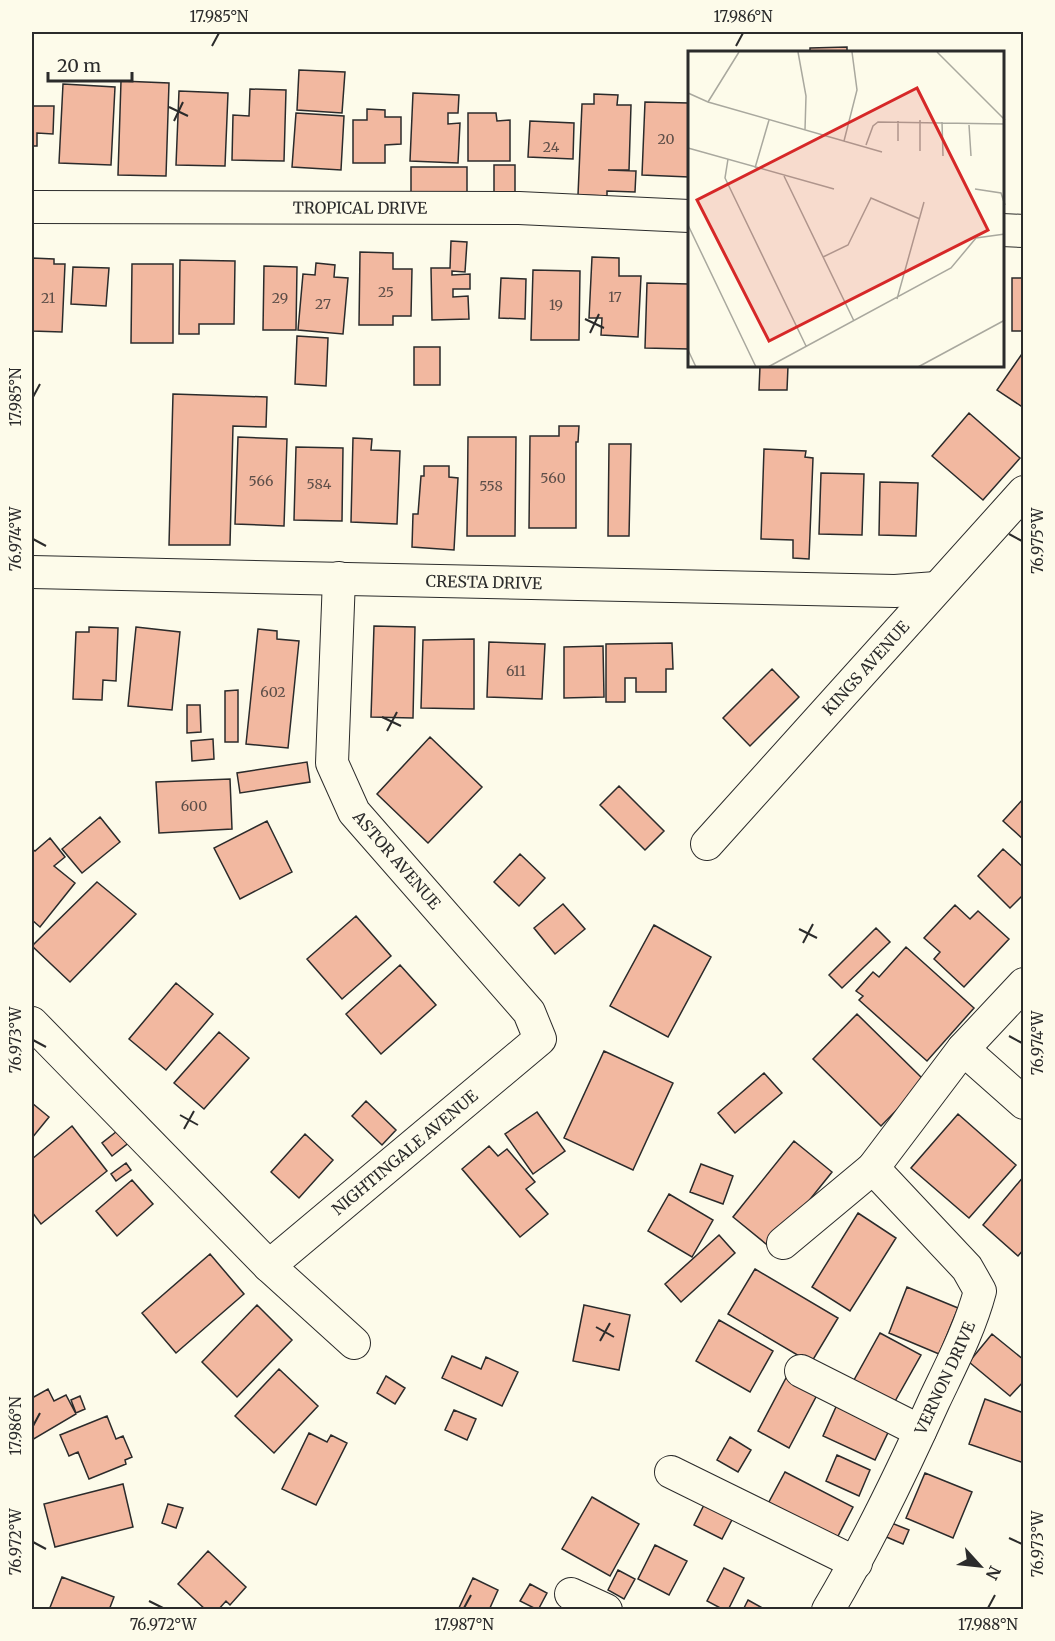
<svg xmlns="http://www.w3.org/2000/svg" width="1055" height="1641" viewBox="0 0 1055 1641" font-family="Merriweather,serif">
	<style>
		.building { fill: #f2b8a0; stroke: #2b2b2b; stroke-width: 1.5 }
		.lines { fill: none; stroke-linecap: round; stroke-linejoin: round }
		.minor-casing { stroke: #2b2b2b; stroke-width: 34 }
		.minor { stroke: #fdfbea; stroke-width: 32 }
		.ticks { fill: none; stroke: #2b2b2b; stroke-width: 2 }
		.labels { text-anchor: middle; stroke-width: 4.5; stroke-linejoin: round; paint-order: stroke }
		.number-label { font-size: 14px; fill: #5d4e48 }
		.street-label { font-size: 16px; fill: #2b2b2b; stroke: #fdfbea }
		.inset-road { fill: none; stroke: #a9a89e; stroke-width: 1.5 }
		.view { fill: #d62828; fill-opacity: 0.15; stroke: #d62828; stroke-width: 3 }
		.inset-edge { fill: none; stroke: #2b2b2b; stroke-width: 3 }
		.neatline { fill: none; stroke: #2b2b2b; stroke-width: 2 }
		.ticks-label { font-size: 15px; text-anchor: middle; fill: #2b2b2b }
	</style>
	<rect width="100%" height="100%" fill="#fdfbea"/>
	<path class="building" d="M847,47V52H810V48Z
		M299,70L345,72L342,113L297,110Z
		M121,81L169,83L166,176L118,175Z
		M63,84L115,87L111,165L59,163Z
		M250,89L286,90L284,161L232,160L233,115L249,116Z
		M179,91L228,93L225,166L176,165Z
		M413,93L459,95L458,113H448V124L460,123L458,163L410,161Z
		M594,94L618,95L617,105H631L629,170H608L636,171L635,192L607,191V196L578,195L582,104H594Z
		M645,102L689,103V177L642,175Z
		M32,106H54L53,134L37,133V146H32Z
		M367,109L385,110V117H401V144L385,145V163H353V120H367Z
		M296,113L344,116L341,170L292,167Z
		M468,113H496L497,121L510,120V161H468Z
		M530,121L574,123L573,159L528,157Z
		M494,165H515V200H494Z
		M411,167H467V197H411Z
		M451,241L467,242L465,272L452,271V275L470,274V289H453V297L468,296L469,319L432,320L431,268H450Z
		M360,252L393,253V269H412L411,316H393V325H359Z
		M592,257L619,258V276H641L638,337L601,335L602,318H589Z
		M32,258L54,259V264H65L62,332L32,331Z
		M180,260L235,261L234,324H199V334H179Z
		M316,263L335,265L334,277L348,278L343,334L298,330L303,274L315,275Z
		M132,264H173V343H131Z
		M264,266L297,267L296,330H263Z
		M73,267L109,268L106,306L71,304Z
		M533,270L580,271L579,340H531Z
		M501,278L526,279L525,319L499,318Z
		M1012,278H1024V331H1012Z
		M647,283L689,284V349L645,348Z
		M297,336L328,338L326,386L295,384Z
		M414,347H440V385H414Z
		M1024,351V408L997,390Z
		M760,366H788L787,390H759Z
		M173,394L267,397L266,427L233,426L230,545H169Z
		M969,413L1020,458L983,500L932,456Z
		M559,426H579L578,442H576V528H529L530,436H559Z
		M238,437L287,439L284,526L235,524Z
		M468,437H516L515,536H467Z
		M353,438L372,439L371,450L400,451L397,524L351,522Z
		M609,444H631L629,536H608Z
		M296,447L343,448L342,521L294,520Z
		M764,449L806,451L805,457L813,458L809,559L793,558V540L761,539Z
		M424,466H449V477L458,478L454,550L412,547L413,514H418L421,476H424Z
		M821,473L864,474L862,535L819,534Z
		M880,482L918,483L916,536L879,535Z
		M374,626L415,627L413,718L371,717Z
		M89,627L118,628L116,681L103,680L102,700L73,699L76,632H89Z
		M136,627L180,632L172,710L128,706Z
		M258,629L277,631V639L299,641L288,748L246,744Z
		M474,639V709L421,708L423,640Z
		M489,642L545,644L542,699L487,697Z
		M672,643L673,669H666V692H636V678H625V702H606V644Z
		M603,646L604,697L564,698V647Z
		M772,669L799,697L750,746L723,718Z
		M238,690V742H225V691Z
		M187,705H200L201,732L187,733Z
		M430,737L482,787L428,843L377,794Z
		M213,739L214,759L192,761L191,741Z
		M307,762L310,782L240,793L237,773Z
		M230,779L232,829L159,833L156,782Z
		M619,786L664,831L645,850L600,805Z
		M1024,798V840L1003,821Z
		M100,817L120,842L82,873L62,849Z
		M267,821L292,872L240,899L214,848Z
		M50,838L65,857L54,866L75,883L40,927L32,920V849L35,851Z
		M1003,849L1024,868V894L1010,908L978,876Z
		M520,854L545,878L519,906L494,882Z
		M97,882L136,914L70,982L32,946Z
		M563,904L585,929L555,954L534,928Z
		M955,905L970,919L978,911L1009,939L964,987L934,959L940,952L924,938Z
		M356,916L391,956L342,999L307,959Z
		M654,925L711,957L668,1037L610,1006Z
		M876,928L890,942L842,988L829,975Z
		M906,947L974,1008L927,1061L859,1000L863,996L856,991L873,972L879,977Z
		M400,965L436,1005L381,1054L346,1014Z
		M176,983L213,1014L166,1070L129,1039Z
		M857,1014L925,1081L881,1126L813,1059Z
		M219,1032L249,1058L204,1109L174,1083Z
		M604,1051L673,1083L633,1170L564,1138Z
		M764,1073L782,1093L735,1133L718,1113Z
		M366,1101L396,1130L382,1145L352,1116Z
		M32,1103L49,1117L32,1138Z
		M537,1112L565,1151L533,1174L505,1134Z
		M958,1114L1016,1165L969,1218L911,1168Z
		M72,1126L107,1171L41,1224L32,1212V1159Z
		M121,1128L131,1141L112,1156L102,1143Z
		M305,1134L333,1160L299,1198L271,1172Z
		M794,1141L832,1172L771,1248L733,1217Z
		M489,1146L498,1156L507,1149L535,1182L526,1189L548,1214L520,1237L462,1169Z
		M126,1163L131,1170L116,1181L111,1174Z
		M701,1164L733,1176L723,1204L690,1192Z
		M1024,1176V1249L1018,1256L983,1225Z
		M132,1180L153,1204L117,1236L96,1211Z
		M669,1194L713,1220L692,1257L648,1231Z
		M858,1213L896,1238L850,1311L812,1287Z
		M719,1235L735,1253L681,1302L665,1284Z
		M210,1254L244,1294L176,1353L142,1313Z
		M755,1269L838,1318L811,1363L728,1314Z
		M907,1287L958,1308L939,1354L889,1333Z
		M257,1305L292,1340L237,1397L202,1362Z
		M584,1305L630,1315L619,1370L573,1361Z
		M719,1320L773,1351L750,1392L696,1361Z
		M880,1333L921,1355L894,1403L854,1380Z
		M992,1334L1024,1360V1381L1010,1396L969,1362Z
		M452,1356L481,1369L486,1357L518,1372L502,1406L442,1378Z
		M279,1369L318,1406L274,1453L235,1416Z
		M386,1376L405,1388L395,1404L377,1393Z
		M786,1378L817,1395L789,1448L758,1431Z
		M48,1389L54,1401L66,1395L76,1414L32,1440V1398Z
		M80,1396L85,1409L76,1413L71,1400Z
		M840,1398L893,1422L875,1460L823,1436Z
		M985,1399L1024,1413V1463L969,1444Z
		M454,1410L476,1419L467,1440L445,1430Z
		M107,1416L116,1439L123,1436L132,1457L125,1460L126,1464L89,1479L78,1452L69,1456L60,1435Z
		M309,1433L327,1442L331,1435L347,1443L316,1505L282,1489Z
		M730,1437L751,1450L738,1472L717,1460Z
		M837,1455L870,1470L859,1496L826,1481Z
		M785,1472L853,1507L837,1538L763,1513Z
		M925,1473L972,1492L953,1538L906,1518Z
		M123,1484L133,1527L55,1547L44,1504Z
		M592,1497L639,1524L610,1576L562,1549Z
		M707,1499L735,1514L722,1539L694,1525Z
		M168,1504L183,1508L176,1528L162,1523Z
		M889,1522L909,1530L903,1544L884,1536Z
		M655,1545L687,1561L669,1595L638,1579Z
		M208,1551L246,1587L230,1605L226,1601L218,1610H206L178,1584Z
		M724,1568L744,1578L728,1610H724L707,1601Z
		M618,1570L635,1579L624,1599L608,1590Z
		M62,1577L114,1597L109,1610H49Z
		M473,1578L498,1590L489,1610H458Z
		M530,1584L547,1593L538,1610L520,1601Z
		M748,1600L766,1610H743Z"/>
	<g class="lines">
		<defs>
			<g id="minor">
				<path id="s1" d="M32,207L519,208L689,216"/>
				<path d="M1002,230L1024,231"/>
				<path id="s2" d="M32,572L895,591L936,588"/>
				<path id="s3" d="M707,844L1024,492"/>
				<path d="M32,1023L269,1266L354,1343"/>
				<path d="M963,1049L1024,1103"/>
				<path d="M783,1243L873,1168L963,1049L1024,984"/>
				<path id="s4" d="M269,1266L540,1039L529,1012L354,812L332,763L339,578"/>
				<path d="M801,1371L920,1431"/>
				<path d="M671,1472L856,1563"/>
				<path d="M571,1594L606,1610"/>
				<path id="s5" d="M828,1610C868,1543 902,1472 934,1401C951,1365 970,1329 980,1291L967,1268L873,1168"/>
			</g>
		</defs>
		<use href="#minor" class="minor-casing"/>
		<use href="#minor" class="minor"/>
	</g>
	<path class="ticks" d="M212,46L219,33M736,46L743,33M169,107L188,116M174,121L183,102M585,319L604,328M590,333L599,314M33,397L40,384M1009,534L1022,541M33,539L46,546M382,717L401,726M387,731L397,712M799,929L817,938M803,943L813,924M1009,1036L1022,1043M33,1040L46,1047M180,1115L198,1125M184,1129L194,1111M596,1327L614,1337M600,1341L610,1323M33,1426L40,1413M1009,1538L1022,1544M33,1542L46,1549M149,1601L163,1608M464,1608L471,1595M988,1608L995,1595"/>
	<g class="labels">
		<g class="number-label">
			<text x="666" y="144">20</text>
			<text x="551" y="152">24</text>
			<text x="386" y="297">25</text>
			<text x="615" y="302">17</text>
			<text x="48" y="303">21</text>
			<text x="280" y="303">29</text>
			<text x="323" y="309">27</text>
			<text x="556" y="310">19</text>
			<text x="553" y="483">560</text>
			<text x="261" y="486">566</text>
			<text x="319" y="489">584</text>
			<text x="491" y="491">558</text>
			<text x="516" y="676">611</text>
			<text x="273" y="697">602</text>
			<text x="194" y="811">600</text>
		</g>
		<g class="street-label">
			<text dy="6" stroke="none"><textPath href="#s1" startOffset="328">TROPICAL DRIVE</textPath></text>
			<text dy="6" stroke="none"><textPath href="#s2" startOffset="452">CRESTA DRIVE</textPath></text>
			<text dy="6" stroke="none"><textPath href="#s3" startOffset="237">KINGS AVENUE</textPath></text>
			<text transform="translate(397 860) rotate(49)" y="6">ASTOR AVENUE</text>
			<text dy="6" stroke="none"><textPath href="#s4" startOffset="177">NIGHTINGALE AVENUE</textPath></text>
			<text dy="6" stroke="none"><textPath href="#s5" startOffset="260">VERNON DRIVE</textPath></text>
		</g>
	</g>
	<g transform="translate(688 51)">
		<rect width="316" height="316" fill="#fdfbea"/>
		<path class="inset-road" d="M110,1L118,45L117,79M249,1L317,69M0,42L20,51L194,101M20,51L51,1M232,69V100M210,70V90M254,71L255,105M281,74L283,105M156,90L169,39L164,1M178,94L185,75L190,71L317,73M0,97L146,138M40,108L37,127L118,295M67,117L81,69M96,125L166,270M287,138L313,142L317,154M0,174L68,316M135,206L160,194L183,147L232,168M209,248L236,151M0,299L8,316M80,316L263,217L288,187L317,183M230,316L317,269"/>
		<path class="view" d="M229,37L300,179L81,290L9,149Z"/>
		<rect width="316" height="316" class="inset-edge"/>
	</g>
	<rect width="1055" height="1641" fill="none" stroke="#fdfbea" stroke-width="66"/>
	<g transform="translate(980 1566) rotate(117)" stroke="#fdfbea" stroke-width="4.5" paint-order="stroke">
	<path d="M0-4.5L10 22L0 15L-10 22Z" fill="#2b2b2b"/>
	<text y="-9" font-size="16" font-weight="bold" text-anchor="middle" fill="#2b2b2b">N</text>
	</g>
	<path d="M48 72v9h84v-9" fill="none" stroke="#2b2b2b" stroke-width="3"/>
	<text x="57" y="72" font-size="18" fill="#2b2b2b" stroke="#fdfbea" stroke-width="4.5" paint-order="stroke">20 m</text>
	<rect x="33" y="33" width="989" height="1575" class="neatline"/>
	<g class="ticks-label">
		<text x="219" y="22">17.985°N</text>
		<text x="743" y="22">17.986°N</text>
		<text transform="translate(16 397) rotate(-90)" y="5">17.985°N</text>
		<text transform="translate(16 539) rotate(-90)" y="5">76.974°W</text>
		<text transform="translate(1038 541) rotate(-90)" y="5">76.975°W</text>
		<text transform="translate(16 1040) rotate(-90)" y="5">76.973°W</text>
		<text transform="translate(1038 1043) rotate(-90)" y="5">76.974°W</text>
		<text transform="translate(16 1426) rotate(-90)" y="5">17.986°N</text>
		<text transform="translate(16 1542) rotate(-90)" y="5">76.972°W</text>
		<text transform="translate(1038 1544) rotate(-90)" y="5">76.973°W</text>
		<text x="163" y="1630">76.972°W</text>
		<text x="464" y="1630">17.987°N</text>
		<text x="988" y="1630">17.988°N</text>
	</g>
</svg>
